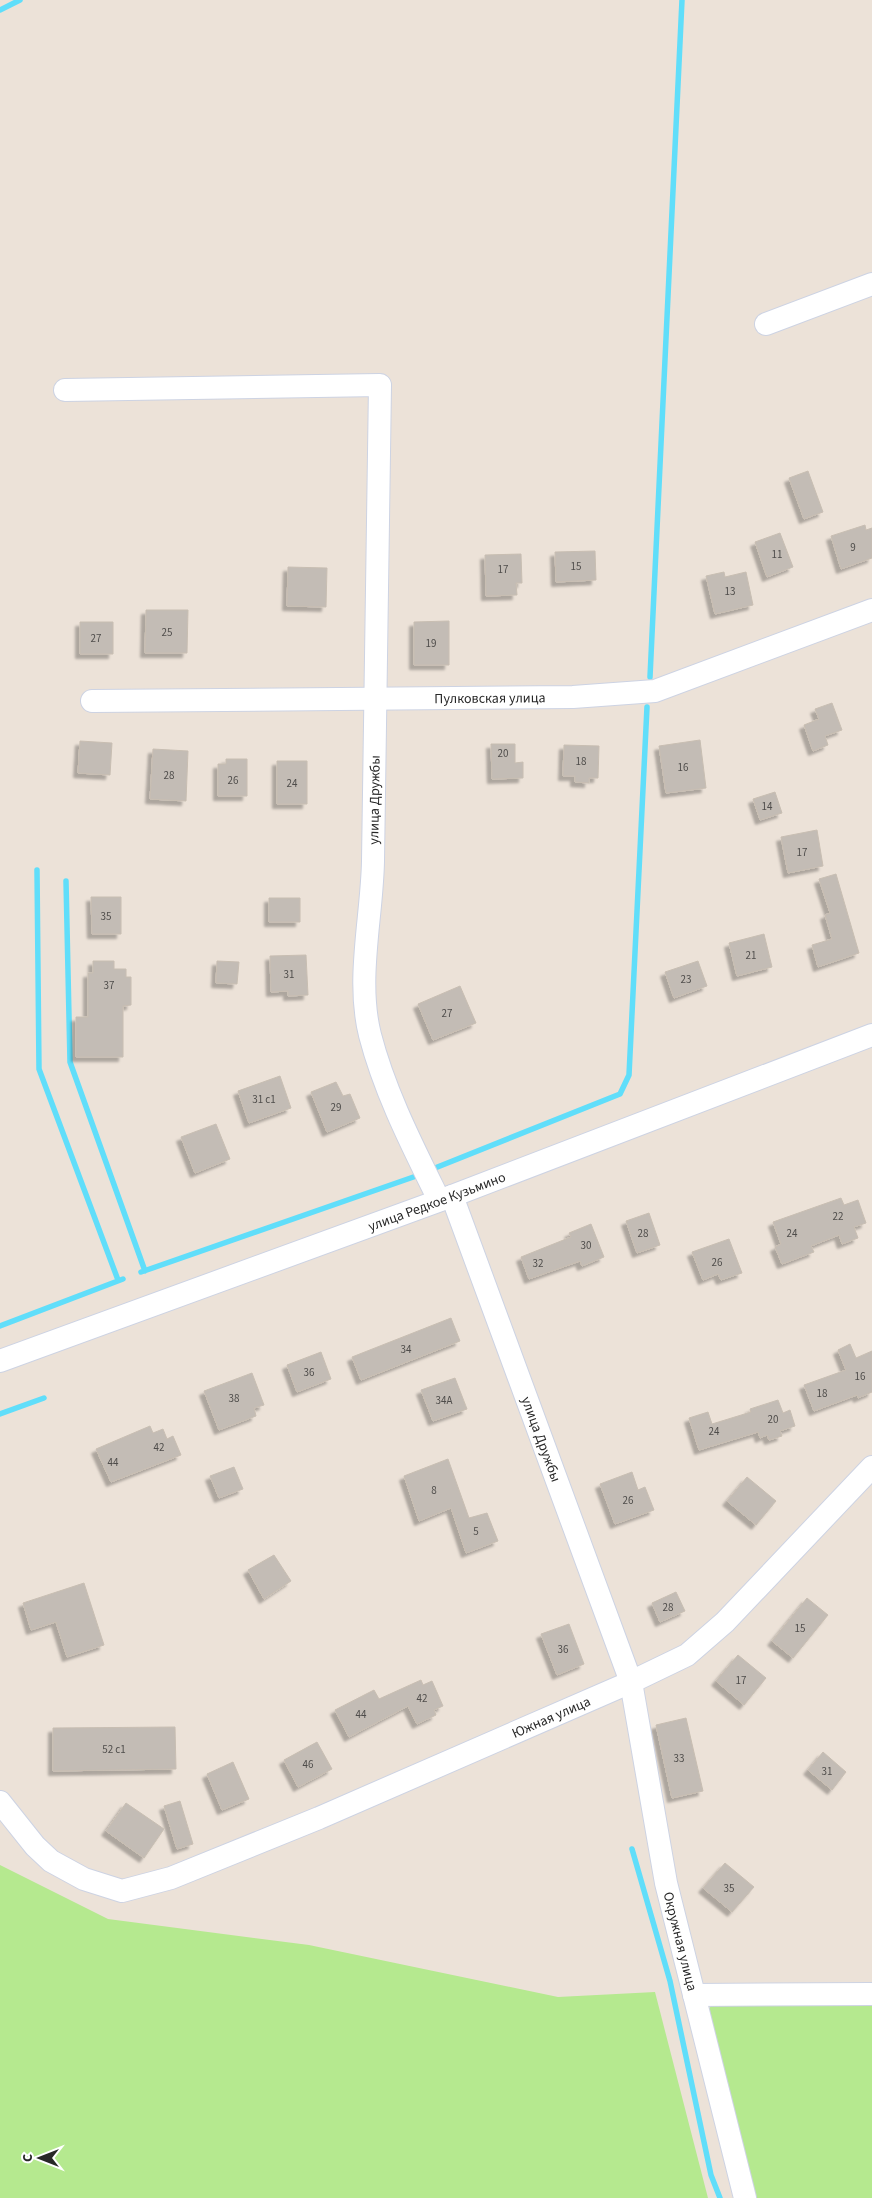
<svg xmlns="http://www.w3.org/2000/svg" width="872" height="2198" viewBox="0 0 872 2198" font-family="'Source Sans 3',sans-serif">
	<style>
		.green { fill: #b5e98f }
		.lines { fill: none; stroke-linecap: round; stroke-linejoin: round }
		.stream { stroke: #60defa; stroke-width: 5.5 }
		.building { fill: #c3bcb5; stroke: #c8beb2; filter: url(#shadow) }
		.minor-casing { stroke: #cdd3e3; stroke-width: 24 }
		.minor { stroke: #fff; stroke-width: 22 }
		.labels { text-anchor: middle; stroke-width: 4.5; stroke-linejoin: round; paint-order: stroke }
		.number-label { font-size: 11px; fill: #4f4d4b }
		.street-label { font-size: 14px; fill: #282828; stroke: #fff }
	</style>
	<defs>
		<filter id="shadow"><feDropShadow dx="-4.5" dy="4.5" stdDeviation="1" flood-color="#0004"/></filter>
	</defs>
	<rect width="100%" height="100%" fill="#ece2d8"/>
	<path class="green" d="M0,1865L108,1919L309,1945L558,1997L655,1992L708,2198H0Z
		M872,1999V2198H751L706,2012L712,2005Z"/>
	<g class="lines">
		<path class="stream" d="M0,10L20,0
			M650,677L682,0
			M37,870L39,1069L118,1280
			M66,881L70,1062L145,1271
			M430,1170L620,1094L629,1075L647,707
			M141,1272L422,1174
			M0,1326L123,1279
			M0,1414L44,1398
			M632,1849L670,1981L711,2175L720,2198"/>
	</g>
	<path class="building" d="M808,471L823,512L804,519L789,478Z
		M865,525L866,530L872,528V558L841,569L831,536Z
		M780,533L793,567L767,577L755,542Z
		M595,551L596,580L556,582L555,552Z
		M521,554L522,583H516L517,595L486,596L485,555Z
		M288,567L327,568L326,607L287,606Z
		M724,572L725,577L746,572L753,605L715,614L706,576Z
		M146,610H188L187,653H145Z
		M449,621V665H414V622Z
		M80,622H113V654H80Z
		M832,703L842,730L825,736L828,745L813,751L804,725L819,719L815,709Z
		M700,740L706,788L666,793L659,746Z
		M80,741L112,743L110,775L78,773Z
		M491,744H515V763L523,762V778L492,779Z
		M564,745L599,746L598,778H589V783L575,782V776H563Z
		M153,749L188,751L186,801L150,799Z
		M226,759H247V796H218V764H226Z
		M277,761H307V804H277Z
		M775,792L782,813L760,820L753,799Z
		M817,830L823,866L788,873L781,837Z
		M836,874L859,953L818,967L812,945L832,939L825,915L830,913L819,879Z
		M91,897H121V934H92Z
		M269,898H300V922H269Z
		M764,934L772,967L737,976L729,943Z
		M306,955L308,995L288,996V991L271,992L270,956Z
		M93,961H114V969H126V977H131V1005L123,1006V1057H76V1017H88V973H93Z
		M217,961L239,962L237,984L216,983Z
		M698,961L707,986L674,998L665,972Z
		M460,986L476,1023L433,1040L418,1004Z
		M280,1076L291,1108L249,1123L238,1091Z
		M336,1082L343,1096L350,1094L360,1118L327,1132L311,1092Z
		M216,1124L230,1159L195,1173L181,1137Z
		M841,1198L844,1205L858,1200L866,1223L854,1227L858,1238L842,1244L839,1235L811,1246L814,1252L782,1264L775,1247L781,1244L773,1222Z
		M649,1213L660,1245L637,1253L626,1221Z
		M591,1224L604,1257L582,1266L580,1261L529,1279L521,1257L571,1237L569,1233Z
		M729,1239L742,1273L721,1280L718,1274L703,1280L692,1252Z
		M451,1318L460,1341L361,1380L352,1357Z
		M850,1344L856,1358L872,1351V1392L858,1398L857,1395L814,1411L804,1385L846,1370L838,1350Z
		M321,1352L331,1379L297,1392L287,1365Z
		M252,1373L264,1405L254,1408L256,1416L219,1430L204,1391Z
		M455,1378L467,1409L433,1421L421,1390Z
		M778,1400L783,1413L790,1410L795,1426L780,1431L782,1436L769,1440L767,1435L760,1438L758,1432L699,1450L689,1418L708,1412L712,1424L751,1412L750,1409Z
		M150,1426L153,1433L163,1429L167,1439L173,1436L181,1455L111,1482L96,1449Z
		M448,1459L469,1518L487,1513L498,1541L466,1553L451,1508L419,1521L404,1476Z
		M234,1467L243,1489L219,1498L210,1476Z
		M632,1472L638,1490L645,1487L654,1510L615,1524L600,1484Z
		M747,1477L776,1501L756,1525L727,1501Z
		M274,1555L291,1581L264,1599L248,1570Z
		M84,1583L104,1645L67,1657L56,1622L31,1630L23,1603Z
		M676,1592L685,1611L660,1622L652,1603Z
		M807,1598L828,1615L793,1658L772,1641Z
		M569,1624L584,1664L557,1675L541,1634Z
		M738,1655L766,1678L744,1705L716,1681Z
		M421,1680L423,1685L432,1681L443,1706L434,1710L436,1715L417,1724L408,1706L349,1737L335,1710L374,1690L379,1699Z
		M686,1718L703,1791L672,1798L656,1725Z
		M175,1727L176,1769L53,1771V1728Z
		M317,1742L332,1769L298,1787L284,1760Z
		M823,1752L846,1772L832,1790L808,1770Z
		M233,1762L249,1799L222,1810L207,1774Z
		M180,1801L193,1844L177,1849L164,1806Z
		M126,1803L164,1829L144,1858L106,1831Z
		M725,1863L754,1887L732,1912L703,1888Z"/>
	<g class="lines">
		<defs>
			<g id="minor">
				<path d="M766,324L872,284"/>
				<path d="M65,390L380,385C378,544 375,702 373,861C372,917 356,980 370,1035C385,1093 413,1147 439,1200"/>
				<path id="s1" d="M92,701L573,697L655,691L872,610"/>
				<path id="s2" d="M452,1196L631,1682L666,1883L745,2198"/>
				<path id="s3" d="M0,1361L452,1196L872,1035"/>
				<path id="s4" d="M0,1802L35,1846L51,1861L84,1879L122,1891L171,1878L319,1818L631,1682L687,1655L725,1622L872,1467"/>
				<path d="M694,1995L872,1994"/>
			</g>
		</defs>
		<use href="#minor" class="minor-casing"/>
		<use href="#minor" class="minor"/>
	</g>
	<g class="labels">
		<g class="number-label">
			<text x="853" y="551">9</text>
			<text x="777" y="558">11</text>
			<text x="576" y="570">15</text>
			<text x="503" y="573">17</text>
			<text x="730" y="595">13</text>
			<text x="167" y="636">25</text>
			<text x="96" y="642">27</text>
			<text x="431" y="647">19</text>
			<text x="503" y="757">20</text>
			<text x="581" y="765">18</text>
			<text x="683" y="771">16</text>
			<text x="169" y="779">28</text>
			<text x="233" y="784">26</text>
			<text x="292" y="787">24</text>
			<text x="767" y="810">14</text>
			<text x="802" y="856">17</text>
			<text x="106" y="920">35</text>
			<text x="751" y="959">21</text>
			<text x="289" y="978">31</text>
			<text x="686" y="983">23</text>
			<text x="109" y="989">37</text>
			<text x="447" y="1017">27</text>
			<text x="264" y="1103">31 с1</text>
			<text x="336" y="1111">29</text>
			<text x="838" y="1220">22</text>
			<text x="643" y="1237">28</text>
			<text x="792" y="1237">24</text>
			<text x="586" y="1249">30</text>
			<text x="717" y="1266">26</text>
			<text x="538" y="1267">32</text>
			<text x="406" y="1353">34</text>
			<text x="309" y="1376">36</text>
			<text x="860" y="1380">16</text>
			<text x="822" y="1397">18</text>
			<text x="234" y="1402">38</text>
			<text x="444" y="1404">34А</text>
			<text x="773" y="1423">20</text>
			<text x="714" y="1435">24</text>
			<text x="159" y="1451">42</text>
			<text x="113" y="1466">44</text>
			<text x="434" y="1494">8</text>
			<text x="628" y="1504">26</text>
			<text x="476" y="1535">5</text>
			<text x="668" y="1611">28</text>
			<text x="800" y="1632">15</text>
			<text x="563" y="1653">36</text>
			<text x="741" y="1684">17</text>
			<text x="422" y="1702">42</text>
			<text x="361" y="1718">44</text>
			<text x="114" y="1753">52 с1</text>
			<text x="679" y="1762">33</text>
			<text x="308" y="1768">46</text>
			<text x="827" y="1775">31</text>
			<text x="729" y="1892">35</text>
		</g>
		<g class="street-label">
			<text dy="5" stroke="none"><textPath href="#s1" startOffset="398">Пулковская улица</textPath></text>
			<text transform="translate(374 800) rotate(-89)" y="5">улица Дружбы</text>
			<text dy="5" stroke="none"><textPath href="#s3" startOffset="465">улица Редкое Кузьмино</textPath></text>
			<text dy="5" stroke="none"><textPath href="#s2" startOffset="259">улица Дружбы</textPath></text>
			<text dy="5" stroke="none"><textPath href="#s4" startOffset="619">Южная улица</textPath></text>
			<text dy="5" stroke="none"><textPath href="#s2" startOffset="782">Окружная улица</textPath></text>
		</g>
	</g>
	<g transform="translate(40 2158) rotate(270)" stroke="#ffffff" stroke-width="4" paint-order="stroke">
	<path d="M0-4L9 19L0 12L-9 19Z" fill="#282828"/>
	<text y="-8" font-size="14" font-weight="bold" text-anchor="middle" fill="#282828">С</text>
	</g>
</svg>
